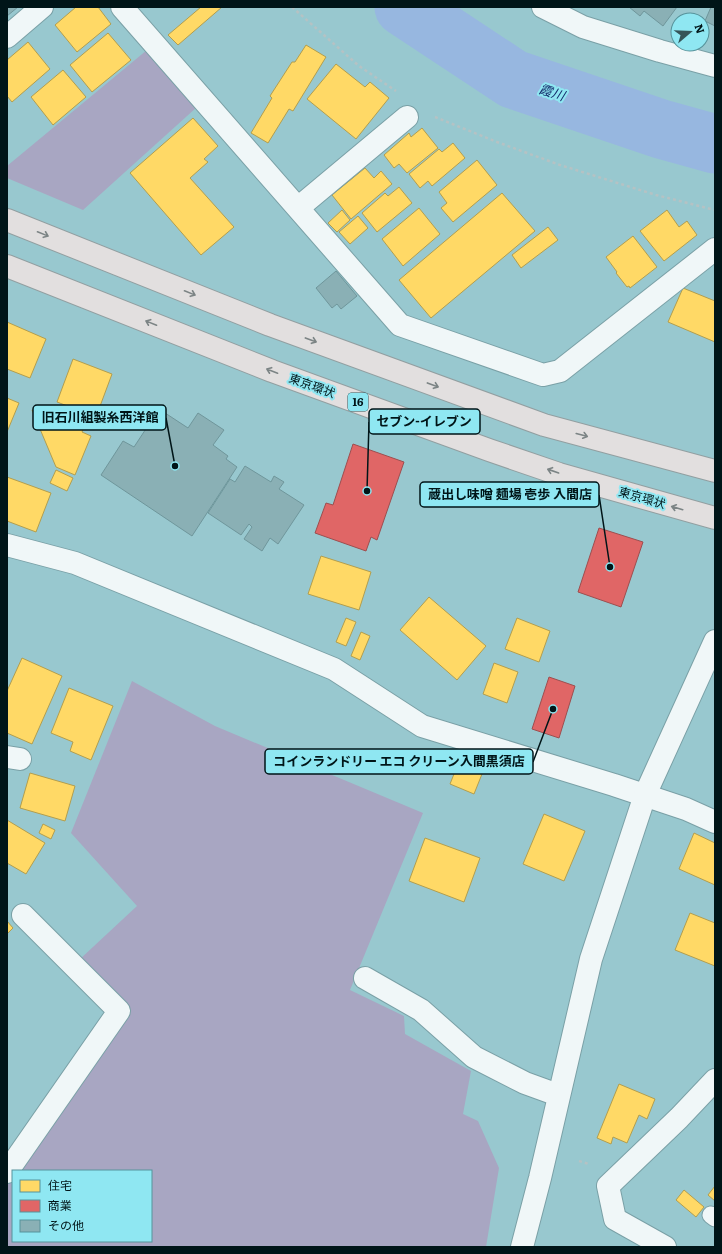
<svg xmlns="http://www.w3.org/2000/svg" width="722" height="1254" viewBox="0 0 722 1254" font-family="Literata,'Noto Sans JP',serif">
	<style>
		.green { fill: #a8a6c2 }
		.homes { fill: #ffd966; stroke: #b29e4f }
		.shops { fill: #e06666; stroke: #9d4e4f }
		.lines { fill: none; stroke-linecap: round; stroke-linejoin: round }
		.river { stroke: #97b7e0; stroke-width: 59 }
		.building { fill: #8ab0b5; stroke: #6f969b }
		.lane-casing { stroke: #7aa0a6; stroke-width: 19 }
		.street-casing { stroke: #7aa0a6; stroke-width: 24 }
		.secondary-casing { stroke: #7aa0a6; stroke-width: 24 }
		.highway-casing { stroke: #929fa1; stroke-width: 24 }
		.path { stroke: #b5c2c4; stroke-width: 2.5; stroke-dasharray: 3 3; stroke-linecap: butt }
		.lane { stroke: #f0f7f8; stroke-width: 17 }
		.street { stroke: #f0f7f8; stroke-width: 22 }
		.secondary { stroke: #f0f7f8; stroke-width: 22 }
		.highway { stroke: #e2dfdf; stroke-width: 22 }
		.oneway { stroke: #7c8485 }
		.labels { text-anchor: middle; stroke-width: 4; stroke-linejoin: round; paint-order: stroke }
		.shield { fill: #8fe7f2; stroke: #2b5459; stroke-width: 1 }
		.shield-label { font-size: 11px; font-weight: bold; fill: #001518 }
		.street-label { font-size: 12px; fill: #001518; stroke: #8fe7f2 }
		.water-label { font-size: 13px; font-style: italic; fill: #142a6a; stroke: #8fe7f2 }
		.leader { fill: none; stroke: #001518; stroke-width: 1.5 }
		.callout-dot { fill: #001518; stroke: #8fe7f2; stroke-width: 1.5 }
		.callout { fill: #8fe7f2; stroke: #001518; stroke-width: 1.5 }
		.callout-label { font-size: 13px; text-anchor: middle; font-weight: bold; fill: #001518 }
	</style>
	<rect width="100%" height="100%" fill="#98c8cf"/>
	<path class="green" d="M147,50L197,107L83,210L7,178V166Z
		M132,681L215,726L423,813L350,990L404,1016L405,1034L471,1071L463,1114L478,1121L499,1168L486,1247H7V1184L13,1175V1241H151V1171H16L128,1010L79,960L137,906L71,833Z"/>
	<path class="homes" d="M76,7H98L111,24L77,52L55,25Z
		M201,7H222L178,45L168,35Z
		M108,33L131,60L92,92L70,65Z
		M28,42L50,69L12,102L7,96V60Z
		M306,45L326,57L293,111L289,109L268,143L251,133L272,98L270,96L292,62H295Z
		M336,64L365,87L370,82L389,98L356,139L307,99Z
		M63,70L86,97L53,125L31,97Z
		M193,118L218,146L204,159L208,162L190,178L234,227L201,255L130,173Z
		M422,128L438,148L407,173L399,164L394,168L384,155L409,133L411,137Z
		M453,143L465,158L432,186L428,181L420,188L409,174L439,149L442,152Z
		M477,160L497,185L453,222L441,208L447,203L439,192Z
		M365,168L374,178L381,171L392,184L351,219L332,195Z
		M399,187L412,203L377,232L362,213L385,193L388,196Z
		M502,193L535,231L431,318L399,280Z
		M419,208L440,234L403,266L382,239Z
		M342,210L350,220L337,232L328,223Z
		M667,210L679,227L687,221L697,235L664,261L640,231Z
		M358,216L368,228L350,244L339,232Z
		M548,227L558,240L521,268L512,255Z
		M633,236L657,267L630,288L629,286L627,287L616,273L617,272L606,257Z
		M683,288L715,301V342L668,322Z
		M7,322L46,339L30,378L7,369Z
		M73,359L112,374L96,417L57,402Z
		M7,398L19,403L7,432Z
		M32,410L68,425L72,417L86,423L82,432L91,436L75,475L56,467Z
		M56,470L73,478L67,491L50,483Z
		M7,477L51,493L36,532L7,521Z
		M321,556L371,572L359,610L308,594Z
		M429,597L486,646L457,680L400,630Z
		M346,618L356,622L346,646L336,642Z
		M517,618L550,631L539,662L505,649Z
		M361,632L370,636L360,660L351,656Z
		M22,658L62,676L32,744L7,733V691Z
		M494,663L518,672L507,703L483,694Z
		M69,688L113,706L91,760L70,751L73,742L51,733Z
		M460,759L484,769L474,794L450,784Z
		M30,773L75,786L65,821L20,808Z
		M544,814L585,831L564,881L523,864Z
		M7,820L45,843L26,874L7,863Z
		M43,824L55,830L51,839L39,833Z
		M694,833L715,843V885L679,869Z
		M425,838L480,858L464,902L409,881Z
		M690,913L715,923V966L675,950Z
		M7,921L13,928L7,934Z
		M619,1084L655,1099L647,1119L639,1115L627,1143L613,1137L611,1144L597,1138Z
		M715,1186V1201L708,1195Z
		M684,1190L704,1207L696,1217L676,1200Z"/>
	<path class="shops" d="M353,444L404,462L377,540L371,537L366,551L315,533L326,503L333,505Z
		M599,528L643,542L621,607L578,592Z
		M549,677L575,686L559,738L532,729Z"/>
	<g class="lines">
		<path class="river" d="M404,7L513,79L661,129L715,144"/>
	</g>
	<path class="building" d="M7,7H18L7,16Z
		M629,7H677L663,26L644,11L640,16Z
		M711,7H715V26L705,21Z
		M336,271L357,296L341,309L337,304L332,308L316,288Z
		M159,409L188,428L198,413L224,430L213,445L228,456L226,459L237,467L192,536L101,475L123,441L134,447Z
		M245,466L271,482L274,476L284,482L279,489L304,505L278,544L270,538L262,551L244,539L252,527L249,524L241,535L208,513L230,479L235,482Z"/>
	<g class="lines">
		<defs>
			<path id="lane" d="M711,1215L715,1218"/>
			<path id="street" d="M122,7L400,325L543,375L560,371L715,249
				M543,7L583,27L660,51L715,66
				M7,37L42,7
				M298,208L407,117
				M7,545L75,563L334,669L422,726L614,785L686,809L715,822
				M7,757L20,759
				M365,978L421,1010L474,1057L525,1083L558,1095
				M7,1172L119,1011L23,915
				M665,1247L615,1219L608,1186L679,1118L715,1080"/>
			<path id="secondary" d="M522,1247L540,1178L591,959L645,795L715,641"/>
			<path id="highway" d="M7,220L270,325L544,425L715,471
				M7,266L272,371L489,450L559,474L715,518"/>
		</defs>
		<use href="#lane" class="lane-casing"/>
		<use href="#street" class="street-casing"/>
		<use href="#secondary" class="secondary-casing"/>
		<use href="#highway" class="highway-casing"/>
		<path class="path" d="M292,7L359,66L396,91
			M435,117L497,142L560,165L656,195L715,210
			M579,1161L589,1164"/>
		<use href="#lane" class="lane"/>
		<use href="#street" class="street"/>
		<use href="#secondary" class="secondary"/>
		<use href="#highway" class="highway"/>
	</g>
	<defs><path id="oneway-shaft" d="M-6 0H5M1.5-3L5.5 0L1.5 3" fill="none" stroke-width="1.6" stroke-linecap="round" stroke-linejoin="round"/></defs>
	<g class="oneway">
		<use href="#oneway-shaft" transform="translate(43 234) rotate(22)"/>
		<use href="#oneway-shaft" transform="translate(190 293) rotate(22)"/>
		<use href="#oneway-shaft" transform="translate(151 323) rotate(-158)"/>
		<use href="#oneway-shaft" transform="translate(311 340) rotate(20)"/>
		<use href="#oneway-shaft" transform="translate(272 371) rotate(-159)"/>
		<use href="#oneway-shaft" transform="translate(433 385) rotate(20)"/>
		<use href="#oneway-shaft" transform="translate(582 435) rotate(15)"/>
		<use href="#oneway-shaft" transform="translate(553 471) rotate(-161)"/>
		<use href="#oneway-shaft" transform="translate(677 508) rotate(-164)"/>
	</g>
	<g class="labels">
		<rect class="shield" x="348" y="393" width="20" height="18" rx="3"/>
		<g class="shield-label">
			<text x="358" y="406">16</text>
		</g>
		<g class="street-label">
			<text transform="translate(312 386) rotate(20)" y="4">東京環状</text>
			<text transform="translate(642 498) rotate(16)" y="4">東京環状</text>
		</g>
		<g class="water-label">
			<text transform="translate(552 92) rotate(18)" y="5">霞川</text>
		</g>
	</g>
	<path class="leader" d="M175 466L166 418M367 491L369 422M610 567L599 495M553 709L533 762"/>
	<g class="callout-dot">
		<circle cx="175" cy="466" r="4"/>
		<circle cx="367" cy="491" r="4"/>
		<circle cx="610" cy="567" r="4"/>
		<circle cx="553" cy="709" r="4"/>
	</g>
	<g class="callout">
		<rect x="33" y="405" width="133" height="25" rx="4"/>
		<rect x="369" y="409" width="111" height="25" rx="4"/>
		<rect x="420" y="482" width="179" height="25" rx="4"/>
		<rect x="265" y="749" width="268" height="25" rx="4"/>
	</g>
	<g class="callout-label">
		<text x="100" y="422">旧石川組製糸西洋館</text>
		<text x="424" y="426">セブン-イレブン</text>
		<text x="510" y="499">蔵出し味噌 麺場 壱歩 入間店</text>
		<text x="399" y="766">コインランドリー エコ クリーン入間黒須店</text>
	</g>
	<rect width="722" height="1254" fill="none" stroke="#001518" stroke-width="16"/>
	<rect x="12" y="1170" width="140" height="72" fill="#8fe7f2" stroke="#56939b"/>
	<rect x="20" y="1180" width="20" height="12" fill="#ffd966" stroke="#56939b"/>
	<text x="48" y="1190" font-size="12" fill="#001518">住宅</text>
	<rect x="20" y="1200" width="20" height="12" fill="#e06666" stroke="#56939b"/>
	<text x="48" y="1210" font-size="12" fill="#001518">商業</text>
	<rect x="20" y="1220" width="20" height="12" fill="#8ab0b5" stroke="#56939b"/>
	<text x="48" y="1230" font-size="12" fill="#001518">その他</text>
	<g transform="translate(690 32) rotate(71)"><circle r="19" fill="#8fe7f2" stroke="#56939b"/>
	<path d="M0-3L7 15L0 10L-7 15Z" fill="#355458"/>
	<text y="-6" font-size="11" font-weight="bold" text-anchor="middle" fill="#001518">N</text>
	</g>
</svg>
